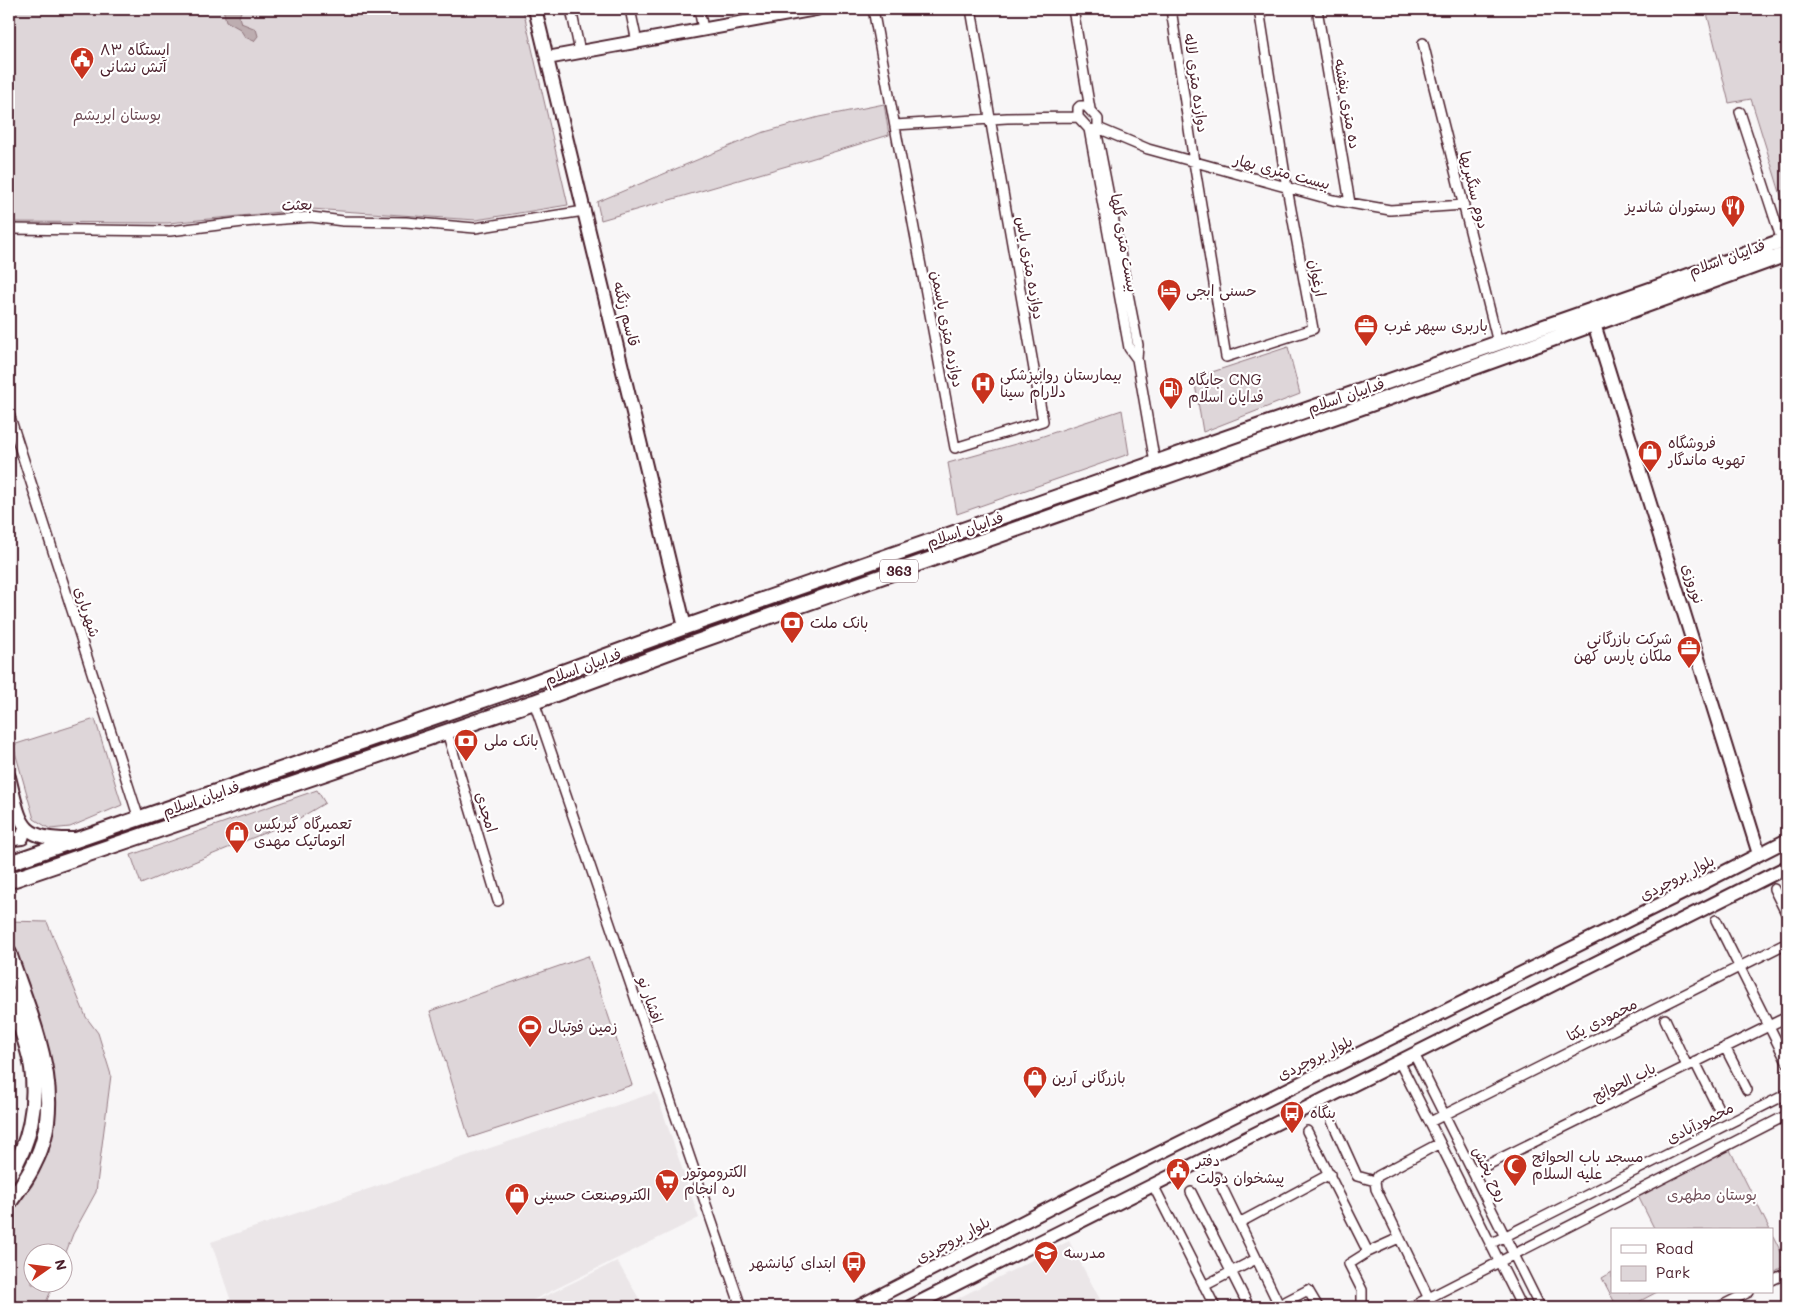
<svg xmlns="http://www.w3.org/2000/svg" width="1796" height="1316" viewBox="0 0 1796 1316" font-family="Mali,'Playpen Sans Arabic',sans-serif">
	<style>
		.built { fill: #ebe6e8 }
		.green { fill: #ded6d9; stroke: #947a82 }
		.water { fill: #bdadb0; stroke: #8f747b }
		.lines { fill: none; stroke-linecap: round; stroke-linejoin: round }
		.street-casing { stroke: #4a1f2b; stroke-width: 12 }
		.secondary-casing { stroke: #4a1f2b; stroke-width: 16 }
		.primary-casing { stroke: #4a1f2b; stroke-width: 18 }
		.street { stroke: #fff; stroke-width: 9 }
		.secondary { stroke: #fff; stroke-width: 12 }
		.primary { stroke: #fff; stroke-width: 14 }
		.labels { text-anchor: middle; stroke-width: 4.5; stroke-linejoin: round; paint-order: stroke }
		.shield { fill: #fff; stroke: #80626b; stroke-width: 1 }
		.shield-label { font-size: 14px; font-weight: bold; fill: #4a1f2b }
		.poi-label { font-size: 15px; fill: #4a1f2b; stroke: #fff; text-anchor: start }
		.street-label { font-size: 15px; fill: #4a1f2b; stroke: #fff }
		.park-label { font-size: 15px; fill: #6f4d56; stroke: #fff }
	</style>
	<rect width="100%" height="100%" fill="#f8f6f7"/>
	<filter id="ink" filterUnits="userSpaceOnUse"><feTurbulence type="fractalNoise" baseFrequency=".02" numOctaves="2"/><feDisplacementMap in="SourceGraphic" scale="10" xChannelSelector="R" yChannelSelector="G"/><feConvolveMatrix kernelMatrix="1 2 1 2 8 2 1 2 1" color-interpolation-filters="sRGB"/></filter>
	<g filter="url(#ink)">
		<path class="built" d="M656,1092L699,1218L519,1307H233L211,1242Z
			M1069,1241L1104,1307H941Z
			M617,1261L644,1307H523Z"/>
		<path class="green" d="M9,9H523L568,205L476,220L311,209L168,223L9,222Z
			M1706,9H1787V215L1751,99L1729,103Z
			M884,104L889,135L804,161L601,220L597,202L761,133L819,117Z
			M1288,347L1300,394L1203,432L1194,378Z
			M1122,410L1129,454L957,514L948,463L1037,438Z
			M95,719L122,805L70,827L50,829L34,819L13,745Z
			M317,790L325,803L298,819L141,884L131,855Z
			M9,921L47,922L86,1017L98,1033L111,1075L96,1192L73,1234L63,1260L62,1254H32V1284H54L47,1300L49,1307H9V1213L32,1186L49,1152L54,1112L32,1005L9,940Z
			M588,956L632,1085L469,1138L430,1011Z
			M1728,1146L1770,1230H1655L1637,1194Z
			M1772,1234L1787,1264L1772,1273Z
			M1612,1272V1292H1657L1629,1307H1617L1602,1278Z"/>
		<path class="water" d="M223,9H242L239,17L241,23L256,29L258,36L254,41L245,37L240,29L226,21Z"/>
		<g class="lines">
			<defs>
				<path id="street" d="M571,9L580,52
					M630,9L637,42
					M699,9L703,29
					M873,9L955,448L1043,421L971,9
					M1073,9L1090,109
					M1171,9L1194,162L1226,357L1313,329L1287,188L1259,9
					M1317,9L1350,203
					M1423,43L1498,343
					M1080,106H1086L1098,119V128L1095,130L1089,129L1078,117V108Z
					M1740,112L1782,241
					M895,125L1007,118L1078,117
					M1098,128L1148,149L1333,200L1390,210L1464,205
					M1089,129L1129,348L1137,359
					M1096,129L1138,345L1137,359L1155,463
					M9,229L170,231L243,222L311,217L343,221L406,222L475,228L584,211
					M9,414L139,819
					M534,702L741,1307
					M447,732L498,901
					M1774,889L1787,915
					M1716,920L1787,1062
					M1665,1019L1687,1066
					M1725,1047L1747,1090
					M1414,1054L1540,1307
					M1399,1061L1522,1307
					M1695,1062L1717,1106
					M1332,1121L1357,1176L1375,1181
					M1430,1122L1787,943
					M1307,1131L1368,1252L1349,1264L1362,1290V1307
					M1473,1172L1787,1017
					M1217,1177L1279,1305L1308,1290L1318,1307
					M1153,1185L1215,1307
					M1191,1192L1249,1307
					M1239,1223L1330,1174
					M1490,1244L1787,1094
					M1368,1252L1399,1238
					M1772,1280L1787,1273
					M1204,1286L1256,1259
					M1411,1307L1787,1115
					M1433,1307L1376,1189L1375,1181L1378,1176L1440,1143
					M1719,1307L1749,1292"/>
				<path id="secondary" d="M535,9L685,627
					M547,58L816,9
					M1594,324L1759,854
					M9,777C21,823 18,840 73,839
					M9,833L14,839L22,838L25,829
					M858,1307L1085,1190L1697,886L1787,840
					M910,1307L1787,867"/>
				<path id="primary" d="M9,863L527,685L685,627L1670,283L1787,239
					M9,881L534,702L688,645L1450,376L1787,254
					M9,953C31,1020 69,1096 34,1164C28,1178 18,1190 9,1203
					M9,994C16,1015 29,1047 32,1068C37,1105 30,1144 9,1175"/>
			</defs>
			<use href="#street" class="street-casing"/>
			<use href="#secondary" class="secondary-casing"/>
			<use href="#primary" class="primary-casing"/>
			<use href="#street" class="street"/>
			<use href="#secondary" class="secondary"/>
			<use href="#primary" class="primary"/>
		</g>
	</g>
	<defs>
		<symbol id="civic-pin" viewBox="-11 -11 22 30"><path d="M0 17L-7.5 6A9.5 9.5 0 1 1 7.5 6Z" fill="#c8321e" stroke="#fff"/><path d="M-.6-6.5H3V-4.5H.6V-3L4-1V1h2V6H-6V1h2V-1L-.6-3ZM-1.2 2.5V6h2.4V2.5Z" fill="#fff"/></symbol>
		<symbol id="restaurant-pin" viewBox="-11 -11 22 30"><path d="M0 17L-7.5 6A9.5 9.5 0 1 1 7.5 6Z" fill="#c8321e" stroke="#fff"/><path d="M-5-6h1v4h1v-4h1v4h1v-4h1v5L-1.5 .5V6h-2V.5L-5-1ZM5-6V6H3V1.5H1.5Q1.5-4 5-6Z" fill="#fff"/></symbol>
		<symbol id="hotel-pin" viewBox="-11 -11 22 30"><path d="M0 17L-7.5 6A9.5 9.5 0 1 1 7.5 6Z" fill="#c8321e" stroke="#fff"/><path d="M-6-4.5h1.5V1H6V5H4.5V3h-9V5H-6ZM-4 0a1.8 1.8 0 1 1 3.6 0ZM.5 0V-2.5h3Q6-2.5 6 0Z" fill="#fff"/></symbol>
		<symbol id="office-pin" viewBox="-11 -11 22 30"><path d="M0 17L-7.5 6A9.5 9.5 0 1 1 7.5 6Z" fill="#c8321e" stroke="#fff"/><path d="M-6-3h4V-5.5h4V-3h4V5H-6ZM-1-4.5V-3h2v-1.5ZM-6 0V1H6V0Z" fill="#fff"/></symbol>
		<symbol id="hospital-pin" viewBox="-11 -11 22 30"><path d="M0 17L-7.5 6A9.5 9.5 0 1 1 7.5 6Z" fill="#c8321e" stroke="#fff"/><path d="M-5-5h3v3.5h4V-5h3V5h-3V1.5h-4V5h-3Z" fill="#fff"/></symbol>
		<symbol id="fuel-pin" viewBox="-11 -11 22 30"><path d="M0 17L-7.5 6A9.5 9.5 0 1 1 7.5 6Z" fill="#c8321e" stroke="#fff"/><path d="M-5.5-6h7V0h2V4h1.3V-2.5L3-4.5l.8-.8L6-3V5H2.5V1h-1V6h-7ZM-4.2-4.7v3.2H.2V-4.7Z" fill="#fff"/></symbol>
		<symbol id="shop-pin" viewBox="-11 -11 22 30"><path d="M0 17L-7.5 6A9.5 9.5 0 1 1 7.5 6Z" fill="#c8321e" stroke="#fff"/><path d="M-5-2.5h2.3a2.7 3.5 0 0 1 5.4 0H5L5.5 6h-11ZM-1.5-2.5h3a1.5 2.3 0 0 0-3 0Z" fill="#fff"/></symbol>
		<symbol id="bank-pin" viewBox="-11 -11 22 30"><path d="M0 17L-7.5 6A9.5 9.5 0 1 1 7.5 6Z" fill="#c8321e" stroke="#fff"/><path d="M-6-4H6V4H-6ZM0-2.3a2.3 2.3 0 1 0 0 4.6a2.3 2.3 0 1 0 0-4.6Z" fill="#fff"/></symbol>
		<symbol id="stadium-pin" viewBox="-11 -11 22 30"><path d="M0 17L-7.5 6A9.5 9.5 0 1 1 7.5 6Z" fill="#c8321e" stroke="#fff"/><path d="M0-5a6.5 5 0 1 0 0 10a6.5 5 0 1 0 0-10ZM-3.5-1.8h7v3.6h-7Z" fill="#fff"/></symbol>
		<symbol id="bus-pin" viewBox="-11 -11 22 30"><path d="M0 17L-7.5 6A9.5 9.5 0 1 1 7.5 6Z" fill="#c8321e" stroke="#fff"/><path d="M-5-6H5V4H4V6H2V4H-2V6H-4V4H-5ZM-3.5-4V0h7V-4ZM-3.5 1.2v1.5H-2V1.2ZM2 1.2v1.5H3.5V1.2Z" fill="#fff"/></symbol>
		<symbol id="mosque-pin" viewBox="-11 -11 22 30"><path d="M0 17L-7.5 6A9.5 9.5 0 1 1 7.5 6Z" fill="#c8321e" stroke="#fff"/><path d="M3.5-4.9A6 6 0 1 0 3.5 4.9A5 5 0 1 1 3.5-4.9Z" fill="#fff"/></symbol>
		<symbol id="supermarket-pin" viewBox="-11 -11 22 30"><path d="M0 17L-7.5 6A9.5 9.5 0 1 1 7.5 6Z" fill="#c8321e" stroke="#fff"/><path d="M-6-5.5h2.5l.6 2H6L4.5 2H-2.5L-4.4-4H-6ZM-1.5 3.2a1.3 1.3 0 1 0 .1 0ZM3 3.2a1.3 1.3 0 1 0 .1 0Z" fill="#fff"/></symbol>
		<symbol id="school-pin" viewBox="-11 -11 22 30"><path d="M0 17L-7.5 6A9.5 9.5 0 1 1 7.5 6Z" fill="#c8321e" stroke="#fff"/><path d="M0-5L7-2L0 1L-7-2ZM-4 1L0 2.5L4 1V4Q0 6-4 4Z" fill="#fff"/></symbol>
	</defs>
	<g fill-rule="evenodd">
		<use href="#civic-pin" x="68" y="45" width="28" height="38"/>
		<use href="#restaurant-pin" x="1719" y="193" width="28" height="38"/>
		<use href="#hotel-pin" x="1155" y="277" width="28" height="38"/>
		<use href="#office-pin" x="1352" y="312" width="28" height="38"/>
		<use href="#hospital-pin" x="969" y="370" width="28" height="38"/>
		<use href="#fuel-pin" x="1157" y="375" width="28" height="38"/>
		<use href="#shop-pin" x="1636" y="438" width="28" height="38"/>
		<use href="#bank-pin" x="778" y="609" width="28" height="38"/>
		<use href="#office-pin" x="1675" y="634" width="28" height="38"/>
		<use href="#bank-pin" x="452" y="727" width="28" height="38"/>
		<use href="#shop-pin" x="223" y="819" width="28" height="38"/>
		<use href="#stadium-pin" x="516" y="1013" width="28" height="38"/>
		<use href="#shop-pin" x="1021" y="1064" width="28" height="38"/>
		<use href="#bus-pin" x="1278" y="1099" width="28" height="38"/>
		<use href="#mosque-pin" x="1501" y="1152" width="28" height="38"/>
		<use href="#civic-pin" x="1164" y="1156" width="28" height="38"/>
		<use href="#supermarket-pin" x="653" y="1167" width="28" height="38"/>
		<use href="#shop-pin" x="503" y="1181" width="28" height="38"/>
		<use href="#school-pin" x="1032" y="1239" width="28" height="38"/>
		<use href="#bus-pin" x="840" y="1249" width="28" height="38"/>
	</g>
	<g class="labels">
		<rect class="shield" x="880" y="559.5" width="38" height="23" rx="4"/>
		<g class="shield-label">
			<text x="899" y="576">363</text>
		</g>
		<g class="poi-label">
			<text x="100" y="55">ایستگاه ۸۳<tspan x="100" dy="17">آتش نشانی</tspan></text>
			<text x="1716" y="212" text-anchor="end">رستوران شاندیز</text>
			<text x="1186" y="296">حسنی ابجی</text>
			<text x="1384" y="331">باربری سپهر غرب</text>
			<text x="1000" y="380">بیمارستان روانپزشکی<tspan x="1000" dy="17">دلارام سینا</tspan></text>
			<text x="1188" y="385">جایگاه CNG<tspan x="1188" dy="17">فدایان اسلام</tspan></text>
			<text x="1668" y="448">فروشگاه<tspan x="1668" dy="17">تهویه ماندگار</tspan></text>
			<text x="810" y="628">بانک ملت</text>
			<text x="1672" y="644" text-anchor="end">شرکت بازرگانی<tspan x="1672" dy="17">ملکان پارس کهن</tspan></text>
			<text x="484" y="746">بانک ملی</text>
			<text x="254" y="829">تعمیرگاه گیربکس<tspan x="254" dy="17">اتوماتیک مهدی</tspan></text>
			<text x="548" y="1032">زمین فوتبال</text>
			<text x="1052" y="1083">بازرگانی آرین</text>
			<text x="1310" y="1118">بنگاه</text>
			<text x="1532" y="1162">مسجد باب الحوائج<tspan x="1532" dy="17">علیه السلام</tspan></text>
			<text x="1196" y="1166">دفتر<tspan x="1196" dy="17">پیشخوان دولت</tspan></text>
			<text x="684" y="1177">الکتروموتور<tspan x="684" dy="17">ره انجام</tspan></text>
			<text x="534" y="1200">الکتروصنعت حسینی</text>
			<text x="1064" y="1258">مدرسه</text>
			<text x="836" y="1268" text-anchor="end">ابتدای کیانشهر</text>
		</g>
		<g class="street-label">
			<text transform="translate(1196 83) rotate(82)" y="5">دوازده متری لاله</text>
			<text transform="translate(1347 104) rotate(80)" y="5">ده متری بنفشه</text>
			<text transform="translate(1282 172) rotate(15)" y="5">بیست متری بهار</text>
			<text transform="translate(1474 190) rotate(76)" y="5">دوم سنگبریها</text>
			<text transform="translate(297 205) rotate(-2)" y="5">بعثت</text>
			<text transform="translate(1124 243) rotate(80)" y="5">بیست متری گلها</text>
			<text transform="translate(1727 258) rotate(-20)" y="5">فداییان اسلام</text>
			<text transform="translate(1030 268) rotate(80)" y="5">دوازده متری یاس</text>
			<text transform="translate(1317 278) rotate(79)" y="5">ارغوان</text>
			<text transform="translate(626 314) rotate(76)" y="5">قاسم زنگنه</text>
			<text transform="translate(947 329) rotate(79)" y="5">دوازده متری یاسمن</text>
			<text transform="translate(1346 396) rotate(-19)" y="5">فداییان اسلام</text>
			<text transform="translate(965 530) rotate(-19)" y="5">فداییان اسلام</text>
			<text transform="translate(1693 584) rotate(72)" y="5">نوروزی</text>
			<text transform="translate(87 612) rotate(72)" y="5">شهریاری</text>
			<text transform="translate(583 667) rotate(-20)" y="5">فداییان اسلام</text>
			<text transform="translate(201 799) rotate(-19)" y="5">فداییان اسلام</text>
			<text transform="translate(486 812) rotate(73)" y="5">امجدی</text>
			<text transform="translate(1677 878) rotate(-27)" y="5">بلوار بروجردی</text>
			<text transform="translate(650 1000) rotate(71)" y="5">افشار نو</text>
			<text transform="translate(1602 1020) rotate(-27)" y="5">محمودی یکتا</text>
			<text transform="translate(1315 1058) rotate(-26)" y="5">بلوار بروجردی</text>
			<text transform="translate(1624 1082) rotate(-26)" y="5">باب الحوائج</text>
			<text transform="translate(1700 1123) rotate(-27)" y="5">محمودآبادی</text>
			<text transform="translate(1490 1174) rotate(63)" y="5">روح بخش</text>
			<text transform="translate(953 1240) rotate(-28)" y="5">بلوار بروجردی</text>
		</g>
		<g class="park-label">
			<text x="117" y="120">بوستان ابریشم</text>
			<text x="1712" y="1200">بوستان مطهری</text>
		</g>
	</g>
	<rect width="1796" height="1316" fill="none" stroke="#fff" stroke-width="30"/>
	<rect x="15" y="15" width="1766" height="1286" fill="none" stroke="#4a1f2b" stroke-width="2" filter="url(#ink)"/>
	<rect x="1611" y="1228" width="162" height="65" fill="#ffffff" stroke="#b7a5aa"/>
	<rect x="1621" y="1245" width="25" height="8" fill="#ffffff" stroke="#b7a5aa"/>
	<text x="1656" y="1254" font-size="15" fill="#4a1f2b">Road</text>
	<rect x="1621" y="1266" width="25" height="15" fill="#ded6d9" stroke="#b7a5aa"/>
	<text x="1656" y="1278" font-size="15" fill="#4a1f2b">Park</text>
	<g transform="translate(48 1268) rotate(76)"><circle r="24" fill="#ffffff" stroke="#b7a5aa"/>
	<path d="M0-4L9 19L0 12L-9 19Z" fill="#c8321e"/>
	<text y="-8" font-size="14" font-weight="bold" text-anchor="middle" fill="#4a1f2b">N</text>
	</g>
</svg>
